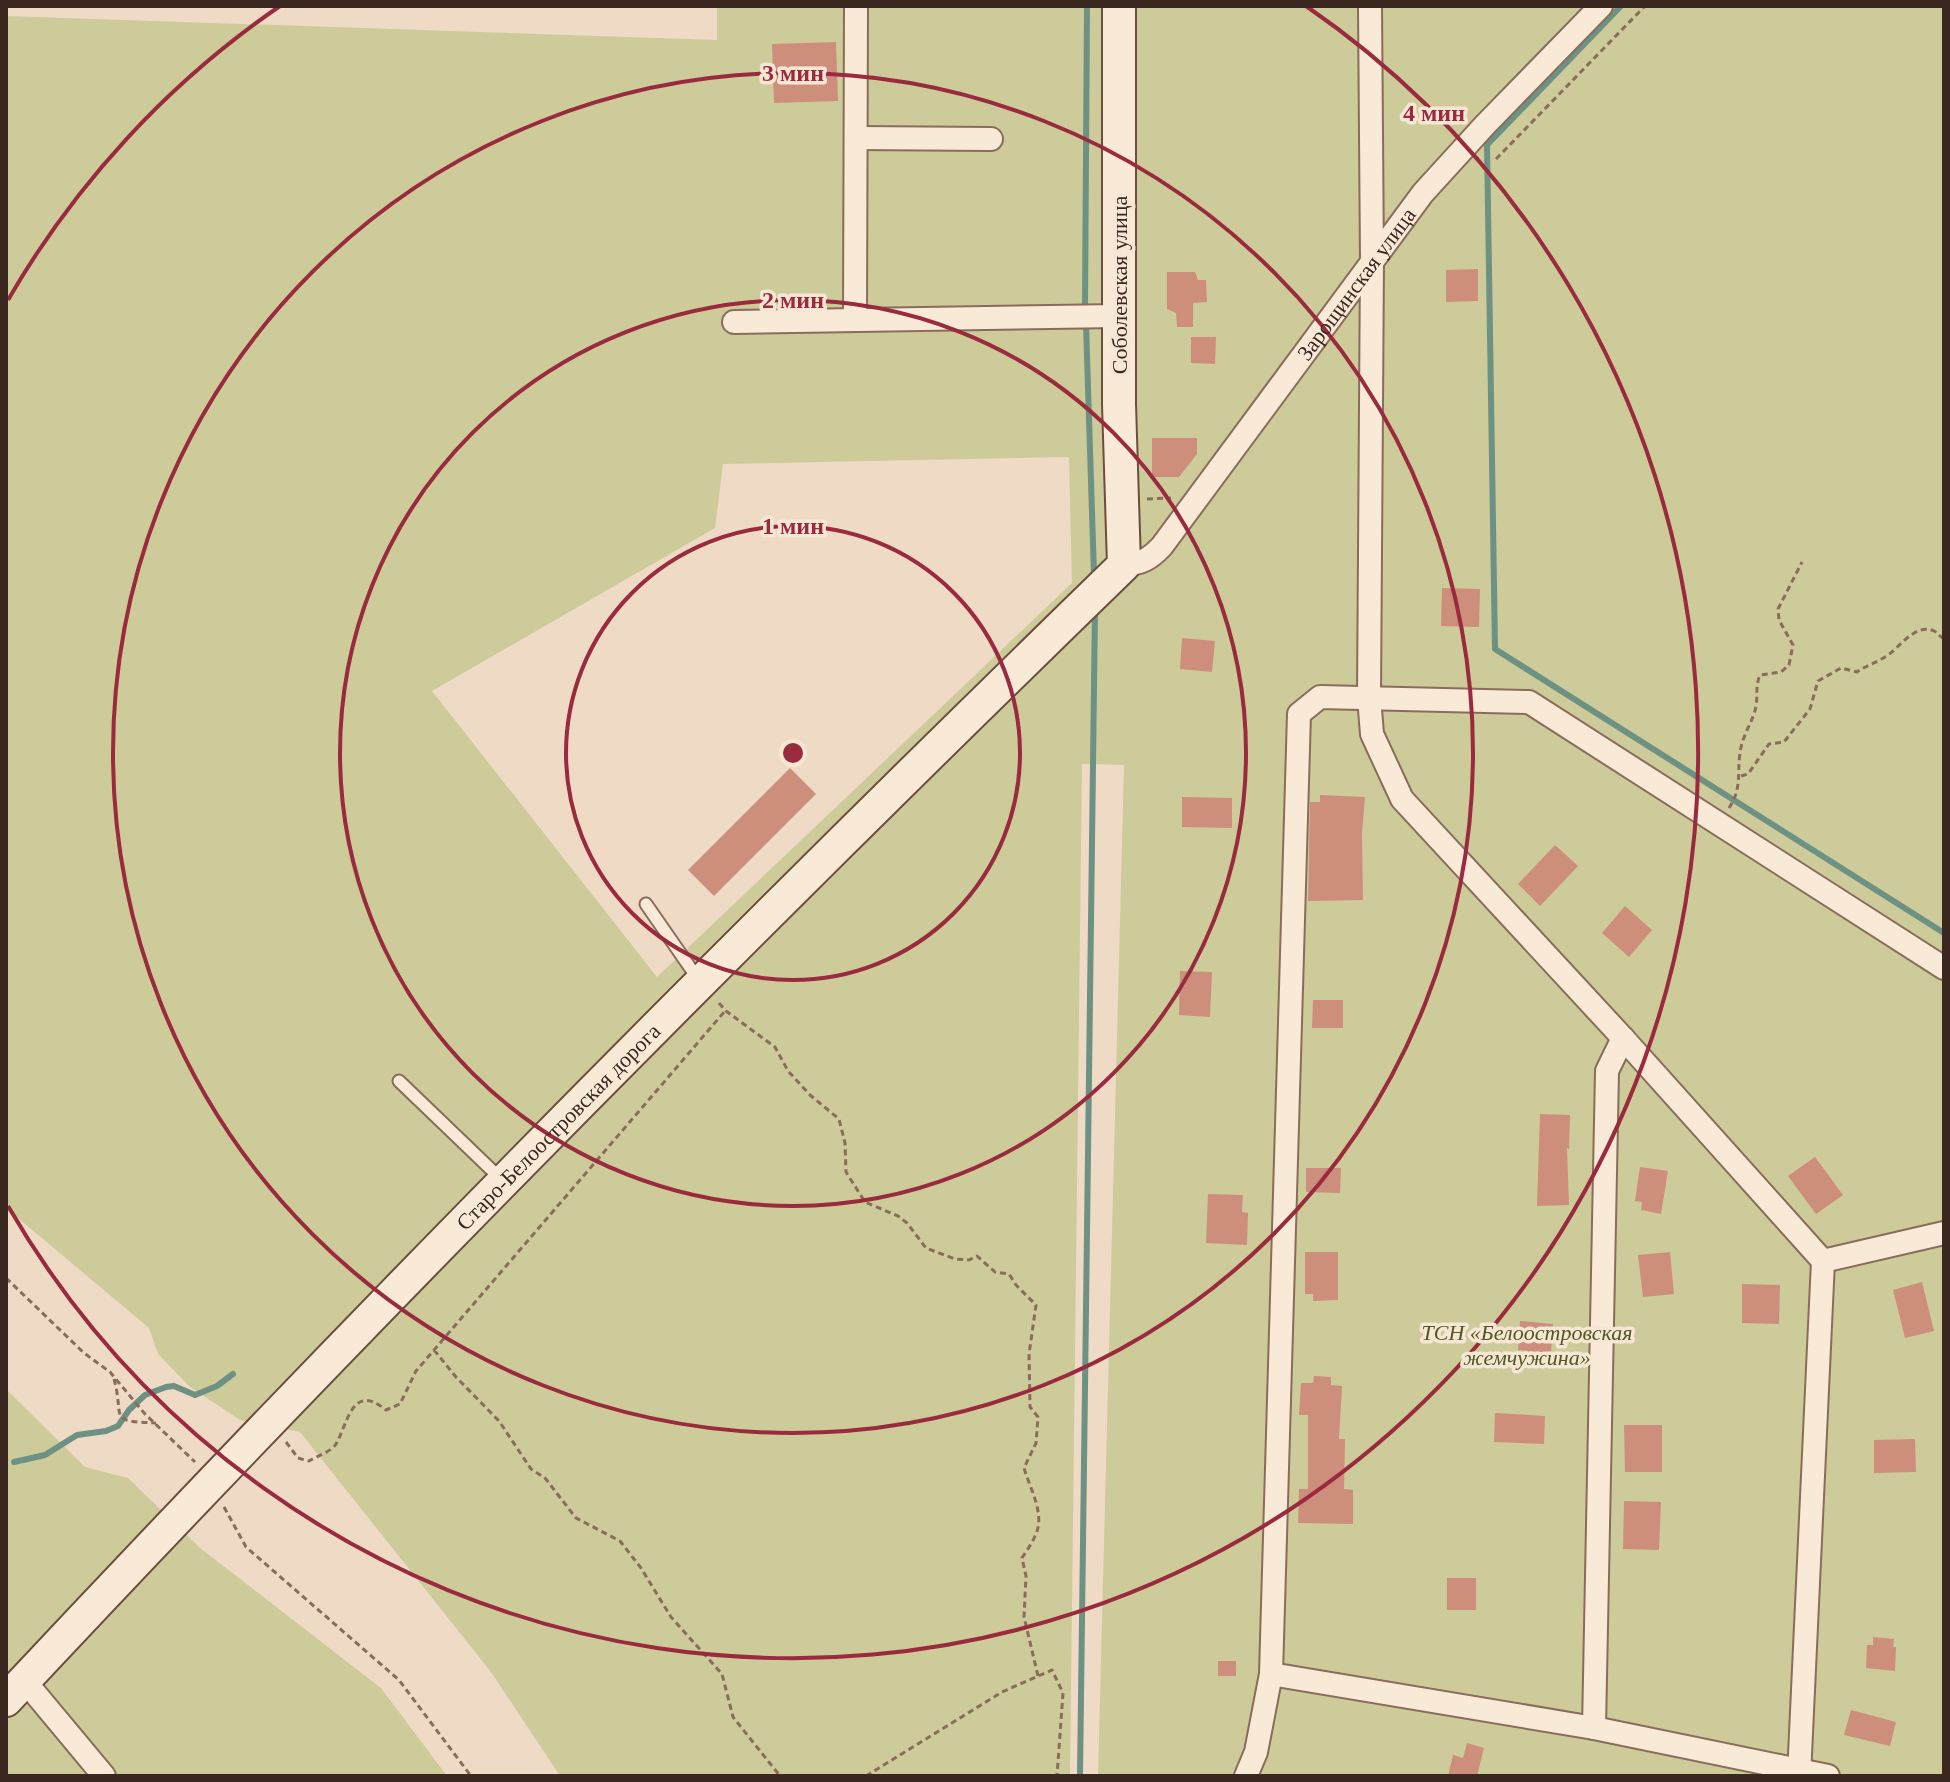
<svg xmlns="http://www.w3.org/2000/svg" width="1950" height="1782" viewBox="0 0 1950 1782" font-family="'Times New Roman',serif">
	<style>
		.green { fill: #cdcb99; fill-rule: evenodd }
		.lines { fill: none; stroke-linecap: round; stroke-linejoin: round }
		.stream { stroke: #6d9182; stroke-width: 6 }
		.building { fill: #cd8f7b }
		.lane-casing { stroke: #8a6c5b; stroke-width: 15 }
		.street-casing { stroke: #8a6c5b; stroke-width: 26 }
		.secondary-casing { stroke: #6c4d3e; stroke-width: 36 }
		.path { stroke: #8a6c5b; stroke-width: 3; stroke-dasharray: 6 4; stroke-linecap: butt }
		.lane { stroke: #f9ead8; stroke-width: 11 }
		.street { stroke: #f9ead8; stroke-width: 22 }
		.secondary { stroke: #f9ead8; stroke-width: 32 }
		.ring { fill: none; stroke: #9a2a3d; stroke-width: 4 }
		.labels { text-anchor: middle; stroke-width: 7; stroke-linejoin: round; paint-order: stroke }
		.street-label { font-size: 22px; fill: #3a271f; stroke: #f6e7d5 }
		.park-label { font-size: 22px; font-style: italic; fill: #525725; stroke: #f6e7d5 }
		.centre { fill: #9a2a3d; stroke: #f6e7d5; stroke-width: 4 }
		.ring-label { font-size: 24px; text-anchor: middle; font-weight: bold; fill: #9a2a3d; stroke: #f6e7d5; stroke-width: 7; stroke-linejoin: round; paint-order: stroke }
	</style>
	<rect width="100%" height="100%" fill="#efdbc5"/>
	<path class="green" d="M717,6H1944V1776H1098L1124,765L1082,764L1070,1776H560L491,1672L300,1432L240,1420L190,1387L158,1354L149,1328L6,1208V16L717,40ZM1069,457L1072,583L657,977L432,691L715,528L723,464Z
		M6,1389L85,1467L128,1478L200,1548L381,1688L447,1776H6Z"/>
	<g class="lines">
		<path class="stream" d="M1621,6L1487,145L1495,649L1944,933
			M1085,306L1087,6
			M1086,324L1094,575
			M14,1462L45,1455L77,1435L106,1431L118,1426L129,1410L145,1395L166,1387L174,1386L195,1395L217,1386L233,1374
			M1080,1776L1095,609"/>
	</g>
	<path class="building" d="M836,42L838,101L774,103L772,44Z
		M1478,269V301L1446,302V270Z
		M1167,272H1195L1198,280H1206L1207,302L1193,303V327H1177L1176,313L1167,309Z
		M1191,337H1216L1215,364L1191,363Z
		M1152,438H1197V454L1179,477H1152Z
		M1442,588L1480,589L1479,627L1441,626Z
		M1182,638L1215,641L1212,672L1180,669Z
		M790,768L816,794L714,896L688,870Z
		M1320,795L1365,797L1362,834L1363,900L1308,901L1310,802H1320Z
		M1182,797L1232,798V828L1182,827Z
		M1555,845L1578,866L1540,906L1518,884Z
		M1625,906L1652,930L1629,957L1602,933Z
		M1180,971L1212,972L1210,1017L1179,1015Z
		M1313,1000H1343V1028H1312Z
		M1540,1114L1570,1115L1569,1149L1567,1148L1569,1205L1537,1206Z
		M1815,1157L1843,1195L1816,1214L1788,1176Z
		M1640,1167L1668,1171L1661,1214L1641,1210L1642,1202L1635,1201Z
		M1306,1168H1341L1340,1193L1306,1192Z
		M1208,1194L1243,1195L1242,1212L1248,1213L1247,1245L1206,1243Z
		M1305,1252H1338V1300L1313,1301V1294H1305Z
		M1670,1252L1674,1294L1643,1297L1638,1255Z
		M1922,1282L1934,1331L1905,1338L1893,1290Z
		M1742,1284L1780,1285L1779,1324L1742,1323Z
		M1520,1321L1553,1324L1551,1353L1518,1350Z
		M1314,1376L1331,1377V1385L1342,1386L1339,1439H1345L1344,1489L1353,1490V1524L1298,1523L1299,1489H1308V1415H1299L1301,1383H1313Z
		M1495,1413L1545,1416L1544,1444L1494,1442Z
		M1624,1425H1662V1472H1625Z
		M1915,1439L1916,1472L1874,1473V1440Z
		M1624,1501L1661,1502L1659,1550L1623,1549Z
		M1447,1578H1476V1610H1447Z
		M1873,1637L1894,1639L1893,1647H1896L1895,1671L1866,1668L1867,1645H1873Z
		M1218,1661H1236V1676H1218Z
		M1851,1710L1896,1722L1890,1746L1844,1735Z
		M1467,1743L1484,1748L1477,1776H1448L1453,1755L1463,1758Z"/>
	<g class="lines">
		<defs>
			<path id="lane" d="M646,904L698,979
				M399,1081L501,1179"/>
			<g id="street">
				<path d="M1370,6L1372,261L1369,697L1372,734L1402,799L1623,1038L1823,1261L1799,1776"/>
				<path d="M856,138L991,139"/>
				<path d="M855,319L856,6"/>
				<path d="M734,322L1118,316"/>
				<path id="s1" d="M1124,565C1142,563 1150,559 1162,546L1423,193L1485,125L1601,6"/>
				<path d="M1823,1261L1944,1233"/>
				<path d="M1271,1674L1594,1728L1828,1776"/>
				<path d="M24,1680L104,1776"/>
				<path d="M1594,1728L1607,1071L1623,1038"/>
				<path d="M1246,1776L1256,1752L1271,1674L1299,714L1320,697L1529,702L1944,968"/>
			</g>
			<g id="secondary">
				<path id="s2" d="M6,1700C369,1312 743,935 1124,565L1119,404V6"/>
			</g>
		</defs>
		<use href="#lane" class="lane-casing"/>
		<use href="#street" class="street-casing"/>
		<use href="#secondary" class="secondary-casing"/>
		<path class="path" d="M1496,159L1645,6
			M1147,499L1171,498
			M1741,776L1748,774L1769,744L1784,742L1810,709L1818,681L1841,668L1857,672C1867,665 1876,663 1885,657C1899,649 1915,622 1934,631C1938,633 1940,637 1944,639
			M1729,808C1742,789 1737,774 1740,753C1742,735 1754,720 1756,706C1758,694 1755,687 1760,675L1781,672L1789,665L1793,645L1779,620L1778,609L1802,562
			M719,1003L726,1011L775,1047L788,1071L810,1095L839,1119L845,1143L846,1172L865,1202L898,1216L907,1223L926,1248L955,1259L969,1260L977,1256L995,1272L1009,1274L1016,1285L1036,1305L1029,1354L1030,1407L1038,1417L1036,1443L1024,1468C1030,1489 1046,1515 1035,1536C1032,1544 1026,1551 1022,1558L1026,1576L1024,1617L1038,1676
			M6,1278L84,1353L110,1372L145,1414L195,1462
			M434,1350L456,1377L499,1421L531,1469L545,1478L576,1518L620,1541L641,1568L671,1617L722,1674L733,1717L780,1776
			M114,1379C125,1419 106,1421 156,1423
			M286,1442L298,1458L309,1461C317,1456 331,1452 336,1444C348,1423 352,1382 386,1410L400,1404L416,1371L725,1011
			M224,1507L246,1547L399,1680L471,1776
			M866,1776L1002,1692L1052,1670L1063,1693L1057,1776"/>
		<use href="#lane" class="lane"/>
		<use href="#street" class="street"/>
		<use href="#secondary" class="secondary"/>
	</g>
	<g class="ring">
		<circle cx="793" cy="753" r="227"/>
		<circle cx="793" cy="753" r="453"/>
		<circle cx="793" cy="753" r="680"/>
		<path d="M8 300A906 906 0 0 1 280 6M1306 6A906 906 0 1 1 8 1206"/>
	</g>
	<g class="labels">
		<g class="street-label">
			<text dy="8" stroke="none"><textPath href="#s1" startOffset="370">Зарощинская улица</textPath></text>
			<text transform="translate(1119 285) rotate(-90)" y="8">Соболевская улица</text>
			<text dy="8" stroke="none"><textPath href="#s2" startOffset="796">Старо-Белоостровская дорога</textPath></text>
		</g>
		<g class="park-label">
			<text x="1527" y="1340">ТСН «Белоостровская<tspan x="1527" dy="25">жемчужина»</tspan></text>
		</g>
	</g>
	<circle cx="793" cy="753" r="12" class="centre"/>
	<g class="ring-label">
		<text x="793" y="81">3 мин</text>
		<text x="1434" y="121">4 мин</text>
		<text x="793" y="308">2 мин</text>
		<text x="793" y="534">1 мин</text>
	</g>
	<rect width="1950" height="1782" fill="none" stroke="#3a271f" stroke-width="16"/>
</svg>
